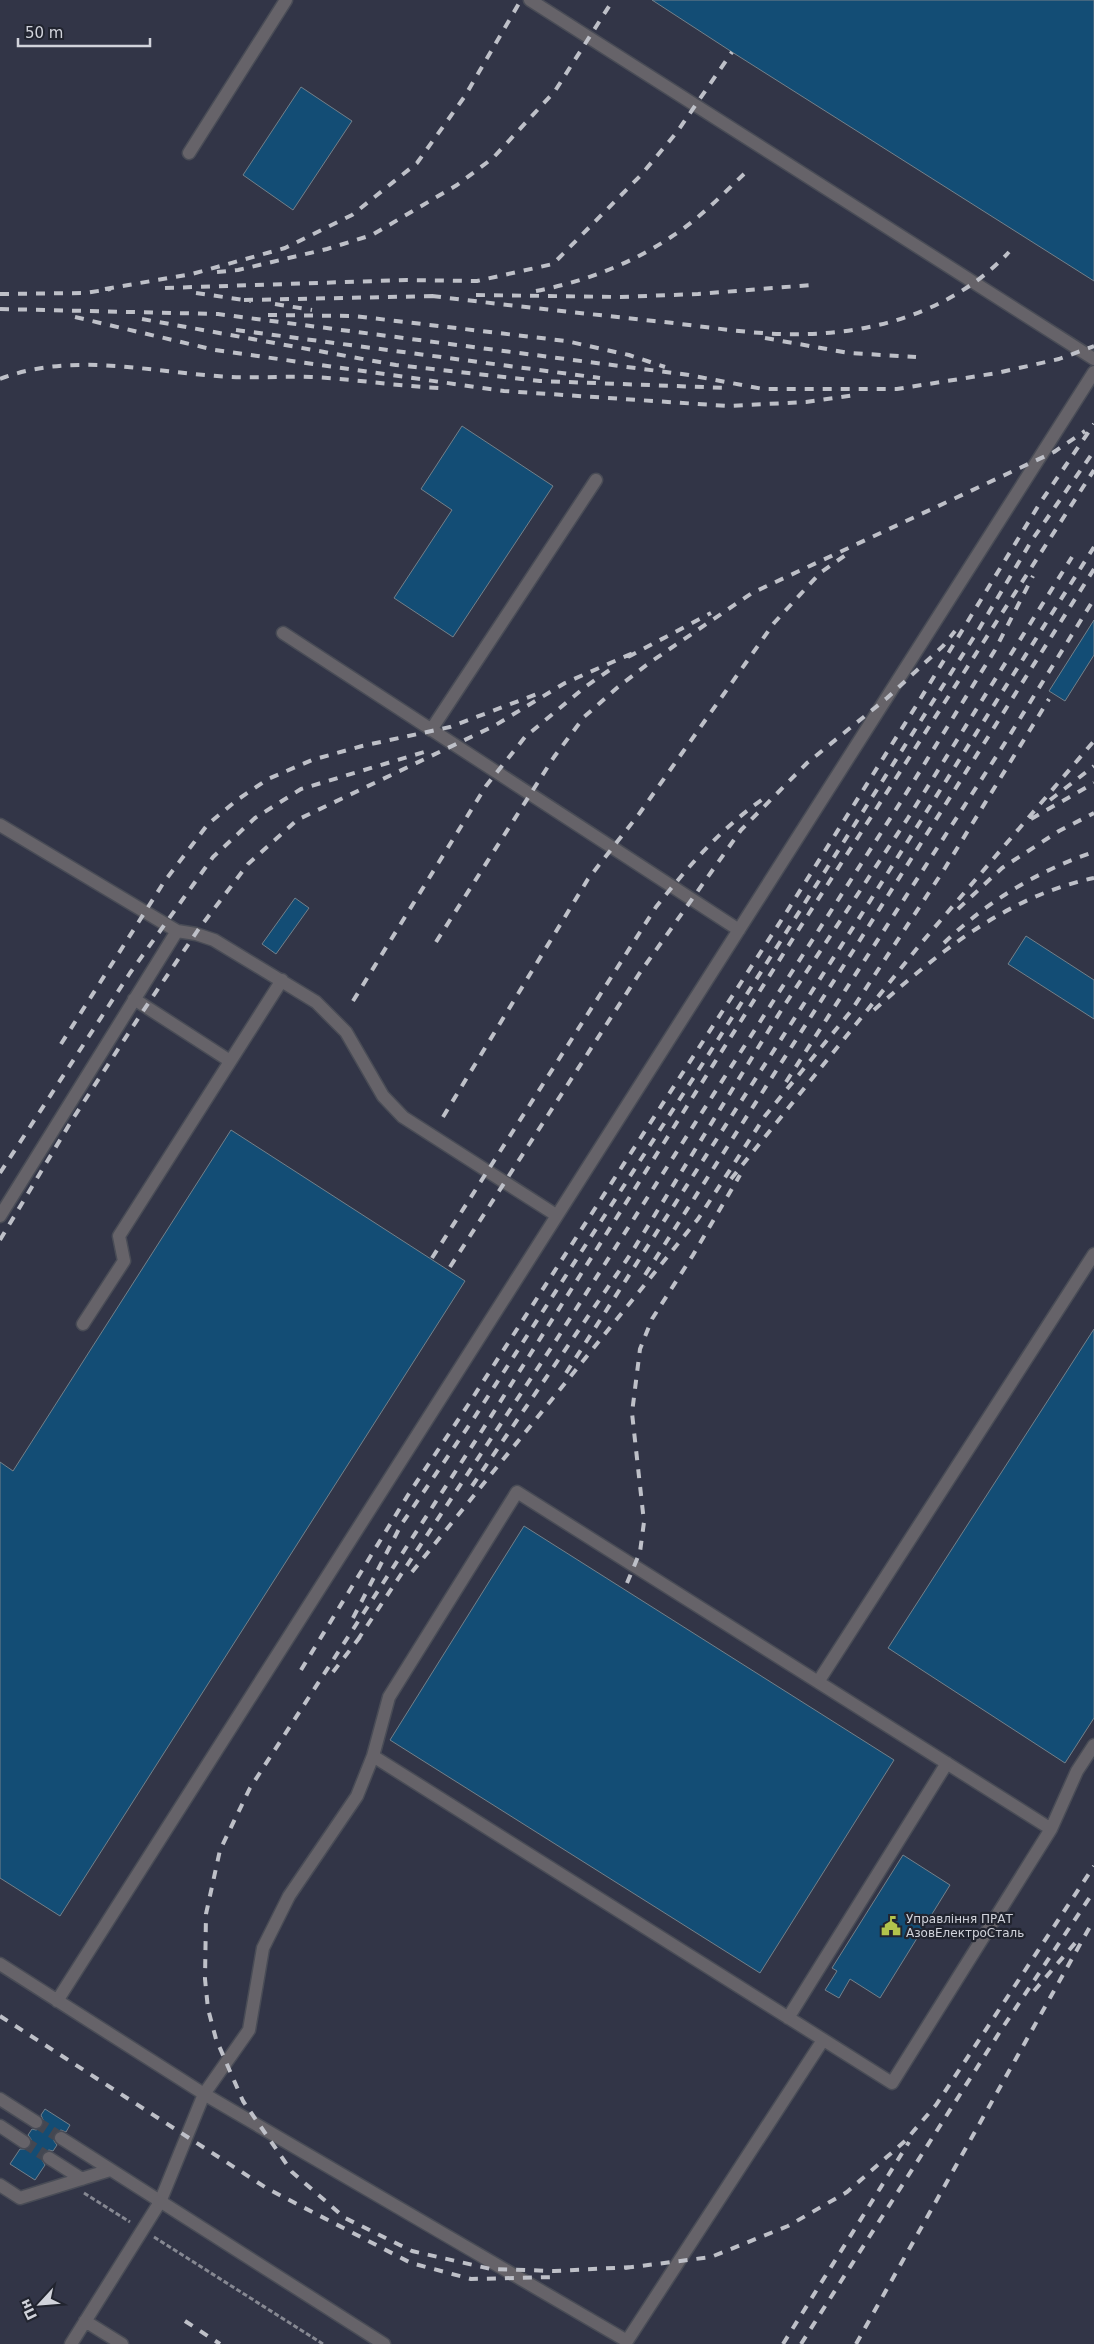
<svg xmlns="http://www.w3.org/2000/svg" width="1094" height="2344" viewBox="0 0 1094 2344" font-family="'DejaVu Sans',sans-serif">
	<style>
		.built { fill: #323547 }
		.building { fill: #134d75; stroke: #74808a }
		.lines { fill: none; stroke-linecap: round; stroke-linejoin: round }
		.minor-tunnel { stroke: #444751; stroke-width: 12; stroke-dasharray: 12 6; stroke-linecap: butt }
		.minor-casing { stroke: #494c56; stroke-width: 15 }
		.path { stroke: #868892; stroke-width: 3; stroke-dasharray: 5 2.5; stroke-linecap: butt }
		.minor { stroke: #666369; stroke-width: 12 }
		.rail { stroke: #bec0c8; stroke-width: 4; stroke-dasharray: 9 9; stroke-linecap: butt }
		.labels { text-anchor: middle; stroke-width: 4.5; stroke-linejoin: round; paint-order: stroke }
		.poi-label { font-size: 12px; fill: #d1d3db; stroke: #21242f; text-anchor: start }
	</style>
	<rect width="100%" height="100%" fill="#2b2e39"/>
	<path class="built" d="M0,0H1094V2344H0Z"/>
	<path class="building" d="M652,0H1094V281L732,52Z
		M301,87L352,121L293,210L243,175Z
		M462,426L553,486L453,637L394,598L452,510L421,489Z
		M1094,620V655L1065,701L1049,691Z
		M295,898L309,908L276,954L262,944Z
		M1026,936L1094,980V1019L1008,964Z
		M231,1130L465,1281L60,1916L0,1878V1462L13,1471Z
		M1094,1329V1718L1065,1763L888,1648Z
		M524,1526L894,1760L760,1973L390,1740Z
		M903,1855L950,1885L880,1998L850,1979L839,1998L825,1990L837,1971L832,1968Z
		M45,2109L70,2125L66,2132L61,2130L54,2133V2141L57,2145L53,2151L49,2150L42,2153L41,2158L45,2165L35,2180L10,2164L20,2149H27L31,2146V2139L28,2135L32,2129L36,2130L43,2127L44,2122L41,2115Z"/>
	<g class="lines">
		<path class="minor-tunnel" d="M36,2122L61,2138
			M24,2142L49,2158"/>
		<defs>
			<path id="minor" d="M530,0L1094,359
				M189,153L286,0
				M283,633L739,930
				M431,730L596,480
				M0,825L177,931L196,934L214,940L316,1002L346,1032L383,1096L403,1117L556,1215
				M134,999L230,1061
				M0,1216L177,931
				M83,1324L124,1261L119,1236L282,980
				M818,1682L1094,1254
				M373,1756L892,2083L1051,1829L1077,1771L1094,1745
				M0,1964L204,2094L627,2341
				M57,2001L1094,372
				M788,2018L947,1763
				M0,2099L36,2122
				M0,2126L24,2142
				M61,2138L384,2344
				M49,2158L82,2179
				M0,2185L20,2198L110,2170
				M85,2321L122,2344
				M71,2344L160,2202L204,2094L249,2030L263,1948L289,1896L357,1796L373,1756L389,1697L517,1492L1051,1829
				M625,2344L823,2040"/>
		</defs>
		<use href="#minor" class="minor-casing"/>
		<path class="path" d="M84,2193L130,2222
			M154,2237L323,2344"/>
		<use href="#minor" class="minor"/>
		<path class="rail" d="M217,272L238,270L327,249L372,235L457,185L493,158L555,91L613,0
			M165,288L407,280L477,281L553,264L641,175L677,132L732,52
			M105,289L192,274L285,248L352,215L417,163L465,96L521,0
			M536,291C583,282 631,264 671,237C698,220 721,196 744,174
			M196,293L251,301
			M0,294L85,293L111,289
			M476,295L620,297L698,294L811,285
			M432,296C506,305 580,313 654,321C705,326 757,336 808,334C883,332 958,307 1009,252
			M244,300L439,296
			M275,304L312,310
			M0,309L218,314L689,375L763,389H897L997,373L1059,359L1094,346
			M268,315L354,316L566,341L629,355L665,367
			M75,317L215,350L504,391L728,406L806,402L855,395
			M142,319L396,365L540,381L729,388
			M236,330L600,378
			M765,338L849,353L916,357
			M0,379C70,352 144,371 217,376C248,379 279,376 311,377C354,379 396,386 439,388
			M628,657L711,613
			M1050,800L1094,766
			M1031,819L1094,783
			M958,909L1002,868L1059,831L1094,813
			M436,942L554,757L584,717L618,687L649,663L752,593L1054,452L1085,431
			M944,943C988,901 1037,871 1094,852
			M353,1001L486,786L525,737L585,687L611,669
			M874,1010C938,953 1007,896 1094,878
			M61,1044L164,882L208,824L237,800L268,779L312,760L362,746L450,727L537,694
			M786,1082L1003,746L1094,599
			M443,1117L588,879L639,814L774,623L820,573L847,554
			M0,1173L130,973L213,857L255,818L301,789L431,750
			M731,1179L923,941L1094,741
			M0,1240L72,1120L141,1014L198,930L248,864L297,820L494,726L565,683L633,653
			M432,1258L656,907C688,867 720,829 763,799
			M450,1267L639,974L741,830L807,763L887,698L943,646L955,631
			M645,1275L853,951L1094,569
			M566,1373L863,912L1094,547
			M472,1486L630,1255L782,1009L908,818L1072,557
			M412,1572L698,1219L765,1116L851,1011L945,868L1049,699
			M627,1583L640,1552L644,1522L632,1413L640,1349L652,1319L693,1255L740,1175
			M353,1618L401,1525L474,1418L705,1060L979,629L1032,540L1094,451
			M357,1641L553,1345L902,800L995,650L1033,576
			M301,1670L408,1495L468,1405L784,916L916,706L1040,503L1094,424
			M333,1672L360,1637
			M1034,1991L1076,1942
			M0,2016L268,2189L411,2263L471,2279L556,2277
			M633,2267L554,2271L491,2269L412,2251L345,2218L292,2172L243,2101L216,2039L208,2009L205,1979L206,1914L220,1850L250,1788L483,1429L799,929L1094,470
			M625,2268L711,2257L788,2226L847,2192L905,2141L936,2105L1094,1866
			M185,2321L220,2344
			M783,2344L909,2142
			M801,2344L1001,2030L1094,1891
			M856,2344L1092,1923"/>
	</g>
	<defs>
		<symbol id="civic-bare" viewBox="-9 -9 18 18"><path d="M-.6-6.5H3V-4.5H.6V-3L4-1V1h2V6H-6V1h2V-1L-.6-3ZM-1.2 2.5V6h2.4V2.5Z" fill="#b2c34c" stroke="#21242f" stroke-width="2.5" paint-order="stroke"/></symbol>
	</defs>
	<g fill-rule="evenodd">
		<use href="#civic-bare" x="877" y="1912" width="28" height="28"/>
	</g>
	<g class="labels">
		<g class="poi-label">
			<text x="906" y="1923">Управління ПРАТ<tspan x="906" dy="14">АзовЕлектроСталь</tspan></text>
		</g>
	</g>
	<g transform="translate(40 2304) rotate(244)" stroke="#21242f" stroke-width="4" paint-order="stroke">
	<path d="M0-4L9 19L0 12L-9 19Z" fill="#d1d3db"/>
	<text y="-8" font-size="14" font-weight="bold" text-anchor="middle" fill="#d1d3db">Пн</text>
	</g>
	<path d="M18 38v8h132v-8" fill="none" stroke="#d1d3db" stroke-width="2.5"/>
	<text x="25" y="38" font-size="15" fill="#d1d3db" stroke="#21242f" stroke-width="4" paint-order="stroke">50 m</text>
</svg>
